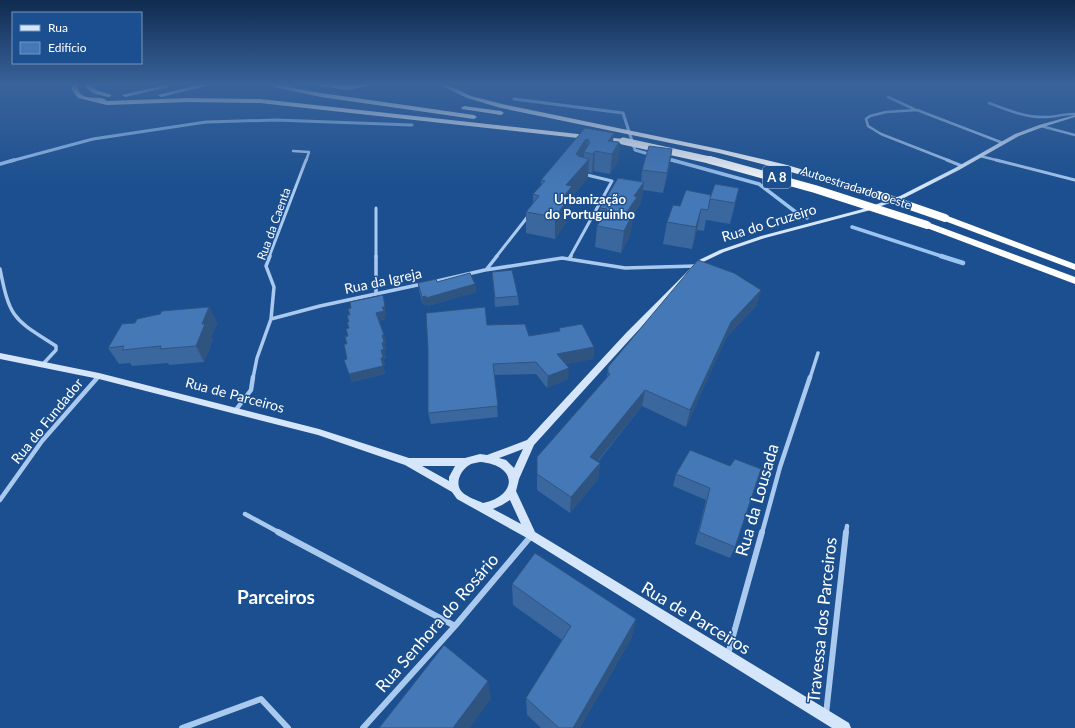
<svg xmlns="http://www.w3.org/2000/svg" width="1075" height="728" viewBox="0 0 1075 728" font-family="Lato,sans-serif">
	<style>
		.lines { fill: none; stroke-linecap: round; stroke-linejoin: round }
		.stream-far2 { stroke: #9cc4f0; stroke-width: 3 }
		.stream-far1 { stroke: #9cc4f0; stroke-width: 3.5 }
		.stream { stroke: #9cc4f0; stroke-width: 4.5 }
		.street-far4 { stroke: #a9c9ee; stroke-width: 2.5 }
		.street-far3 { stroke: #a9c9ee; stroke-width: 3 }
		.street-far2 { stroke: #a9c9ee; stroke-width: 3.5 }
		.street-far1 { stroke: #a9c9ee; stroke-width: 4.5 }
		.street { stroke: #a9c9ee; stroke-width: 6 }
		.secondary { fill: #d6e6fa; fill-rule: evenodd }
		.highway { fill: #fff; fill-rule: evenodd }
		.highway-bridge-far1 { stroke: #fff; stroke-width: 7 }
		.highway-bridge { stroke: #fff; stroke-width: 8 }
		.wall { fill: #3a679d }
		.shaded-wall { fill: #305480 }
		.building { fill: #4478b7; stroke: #305480 }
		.labels { text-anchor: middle; stroke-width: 3; stroke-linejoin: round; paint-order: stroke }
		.far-street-label { font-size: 12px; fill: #fff; stroke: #1b4f8f }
		.shield { fill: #1b4f8f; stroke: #bbcadd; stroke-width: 1 }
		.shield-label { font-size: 13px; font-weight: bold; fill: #fff }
		.far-neighbourhood-label { font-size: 13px; font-weight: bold; fill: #fff; stroke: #1b4f8f }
		.street-label { font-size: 14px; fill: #fff; stroke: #1b4f8f }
		.near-street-label { font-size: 17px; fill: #fff; stroke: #1b4f8f }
		.near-quarter-label { font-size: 19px; font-weight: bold; fill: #fff; stroke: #1b4f8f }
	</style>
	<rect width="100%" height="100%" fill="#1b4f8f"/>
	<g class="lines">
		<path class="stream-far2" d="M514,99L623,113L635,150L652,155
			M664,158L675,161
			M11,161L93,139L206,122L276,120L412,125"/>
		<path class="stream-far1" d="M672,160L759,184L797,213L807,218
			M0,164L14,160
			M852,227L944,257"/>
		<path class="stream" d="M941,256L963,263"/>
		<path class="street-far4" d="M888,97L914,109
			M989,103C1007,110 1027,118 1047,117C1057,117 1065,113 1075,114
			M1041,126L1075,135
			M293,151L309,152L306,161
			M980,156L1000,161
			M950,161L881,134L868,126L866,119L870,116L886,112L917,110L1003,143"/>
		<path class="street-far3" d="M947,160L962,166
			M996,160L1075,180
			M376,208V257
			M269,257L306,160
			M496,257L529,215
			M570,257L612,181L583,174"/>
		<path class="street-far2" d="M270,256L266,266L274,287L271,319
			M376,256V294
			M569,259L571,256
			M0,269C10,320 14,319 56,346V350L43,364
			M486,270L497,256
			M433,282L485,270L562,258L625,268L695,266
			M97,378L99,376
			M253,378L257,358L271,319L320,306L422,284
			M810,378L818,353"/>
		<path class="street-far1" d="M235,411L251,390L253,377
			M0,500L42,441L98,377
			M245,514L280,533
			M762,533L780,467L810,377
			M846,533L847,526"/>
		<path class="street" d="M278,532L455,626
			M728,654L762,532
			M826,714L846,532
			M182,728L261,699L288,728
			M363,728L455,626L531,536"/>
		<path class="secondary" d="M1075,115V117L1043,127L1019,136L959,170L904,198L867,211L765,238L724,252L703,262L632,337L534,445L519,479L516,491L535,532L849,723L851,728H832L527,538L457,499L452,492L405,465L318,435L99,379L0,359V353L99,373L319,429L409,458H465L480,454L487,455L527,440L626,333L699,260L720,250L761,236L863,209L900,196L955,168L1015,134L1039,125ZM523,449L514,468L506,460L499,458ZM480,462C518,465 518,496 483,503C476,500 468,497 463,493C453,484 461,469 471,464C473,463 477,463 480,462ZM422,466H455L449,477V481ZM510,500L521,524L493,509L502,505Z"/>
		<path class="highway" d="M71,85H77C80,105 100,93 107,101L188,98L260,99L623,139L627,141L623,143L260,103L188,102L107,105L78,98L72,90Z
			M85,85H91L96,90L112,95L109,97C99,95 90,94 85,85Z
			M165,85L173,86L125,97L122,95Z
			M198,85H210L161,97L158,95Z
			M264,85H278L321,93L474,115L477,117L474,119L321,97Z
			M316,85H373L347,90Z
			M440,85H448L471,96L502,104L719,149L787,165L881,193L882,195L881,197H875L781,169L719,153L501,108L467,98Z
			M464,106L501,111L504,113L501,115L462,109L461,108Z
			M945,215L1075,264V270L942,220L941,218L942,216Z
			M927,222L1075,277V284L924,227L922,225Z"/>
		<path class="highway-bridge-far1" d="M623,141L714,161"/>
		<path class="highway-bridge" d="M710,160L815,189L927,225
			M878,195L945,218"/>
	</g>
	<path class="wall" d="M585,128L613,141L619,142L618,161L610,174L594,171L592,173L588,172V178L571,198V206L566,212V222L555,239L526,233V212L533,203V194L541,186V180Z
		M672,149L669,169L663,193L643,190L641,202L635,213L634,218L632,221L630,235L621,253L595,247L597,226L599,222L600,208L641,182L642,170Z
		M739,188L730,224L706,220L704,231L697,230L692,249L663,244L667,222L680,206Z
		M492,272L518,296L519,305L495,307Z
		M437,282L475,284L476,292L428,306L427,304L423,305L419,291L418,283Z
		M761,290L756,306L726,338L686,427L642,406L598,462L600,463L598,479L570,513L537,490V457L607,377L608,367Z
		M209,307L217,323L211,337L213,340L204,362L169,365L168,363L132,366L130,363L119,364L108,348Z
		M347,315H387H385V319L379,321L384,335L386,343L385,344L386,350L384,351L386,358L383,359L385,366H383L385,374L352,382L344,360L347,359V344L349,328L347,322H349Z
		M487,325L529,336L559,331V328L594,347L593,359L565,364L568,379L547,388L536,374L494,375L498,417L431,424L428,413V349Z
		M730,466L735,547L730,558L695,544L706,500L673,486L676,474Z
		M512,584L636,619L631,639L580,728H541L527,715L526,698L562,640L513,605Z"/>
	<path class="shaded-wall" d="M614,133L612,152L608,141Z
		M588,139L587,152H584V159L575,174L576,154L585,140Z
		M619,142L618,161L610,174L612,154Z
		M672,149L669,169L663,193L667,173Z
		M595,151L594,171L592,173L593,154Z
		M589,159L588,178L571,198V206L566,212V222L555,239V217L566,185Z
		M644,182L641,202L635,213L634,218L632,221L630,235L621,253L624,231L627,212L634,196Z
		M701,209L697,230L692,249L696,227Z
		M475,284L476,292L428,306L427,304L423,305L422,297Z
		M761,290L756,306L726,338L686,427L690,410L731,322Z
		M209,307L217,323L211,337L213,340L204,362L196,346L202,324Z
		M382,307H385L387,315H385V319L378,321L376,313Z
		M382,335H384L386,343L385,344L386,350L384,351L386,358L383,359L385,366H383L385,374L352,382L349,374L381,358V350L382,343Z
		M594,347L593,359L557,366V354Z
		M569,368L568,379L547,388L548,376Z
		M645,390L642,406L588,473L590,457Z
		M600,463L598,479L570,513L571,497Z
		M636,619L631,639L580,728H573Z
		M488,681L491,699L470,728H453Z"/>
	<path class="building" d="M585,128L614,133L608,141L619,142L612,154L595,151L593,154L584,152L590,142L588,139L585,140L576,154L578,156L589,159L566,185L572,186L561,200L567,201L555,217L526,212L539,196L533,194L545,181L541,180Z
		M649,146L672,149L667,173L642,170Z
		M618,178L644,182L634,196L637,197L627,212L633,213L624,231L597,226L607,209L600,208Z
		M715,184L739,188L735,203L710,199L708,210L701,209L696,227L667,222L673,205L680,206L686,190L711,195L710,198Z
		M698,260L734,273L761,290L731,322L690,410L645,390L590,457L600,463L571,497L537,474V457L610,374L608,373V367Z
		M512,270L518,296L495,298L492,272Z
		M470,273L475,284L426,298V296L422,297L418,283L436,279L437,282Z
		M383,295L385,307H382L384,311L376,313L384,335H382L384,342L382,343L384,350H381L383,357L381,358L383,366L349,374L344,360L347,359L344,344H347L345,337L348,336L346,329L349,328L347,322H349L347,315H350L348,309L351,308L350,302Z
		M209,307L202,324H205L196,346L160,349L161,346L122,350L124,346L108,348L122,324L135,323L137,319L160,314L162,311Z
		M485,307L487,325L525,324L529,336L560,331L559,328L582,324L594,347L557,354L569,368L548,376L536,362L493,364L498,406L428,413V349L426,313Z
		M690,450L730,466L735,459L761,469L735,547L699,532L710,488L676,474Z
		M535,553L636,619L573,728H559L526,698L571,626L512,584Z
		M444,645L488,681L453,728H379Z"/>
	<linearGradient id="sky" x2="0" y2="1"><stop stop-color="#0f2b4f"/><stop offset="0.45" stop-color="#39639b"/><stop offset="1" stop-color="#39639b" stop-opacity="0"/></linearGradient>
	<rect width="1075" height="187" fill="url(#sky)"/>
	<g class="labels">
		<g class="far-street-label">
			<text transform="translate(856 188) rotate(18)" y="4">Autoestrada do Oeste</text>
			<text transform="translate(274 224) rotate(-70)" y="4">Rua da Caenta</text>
		</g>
		<rect class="shield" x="763" y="166" width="28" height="22" rx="3"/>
		<g class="shield-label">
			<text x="777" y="182">A 8</text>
		</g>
		<g class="far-neighbourhood-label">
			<text x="590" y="204">Urbanização<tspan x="590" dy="15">do Portuguinho</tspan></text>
		</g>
		<g class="street-label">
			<text transform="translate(769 223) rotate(-17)" y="5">Rua do Cruzeiro</text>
			<text transform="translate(383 281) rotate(-12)" y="5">Rua da Igreja</text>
			<text transform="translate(235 395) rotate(15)" y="5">Rua de Parceiros</text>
			<text transform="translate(47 421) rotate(-51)" y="5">Rua do Fundador</text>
		</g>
		<g class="near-street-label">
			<text transform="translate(757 500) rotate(-74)" y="6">Rua da Lousada</text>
			<text transform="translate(696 618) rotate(31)" y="6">Rua de Parceiros</text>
			<text transform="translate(822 620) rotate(-84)" y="6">Travessa dos Parceiros</text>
			<text transform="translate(437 623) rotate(-49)" y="6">Rua Senhora do Rosário</text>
		</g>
		<g class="near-quarter-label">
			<text x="276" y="604">Parceiros</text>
		</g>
	</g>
	<rect x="12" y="12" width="130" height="52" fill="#1b4f8f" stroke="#7695bc"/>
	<rect x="20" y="25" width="20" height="6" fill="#d6e6fa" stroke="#7695bc"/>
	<text x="48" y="32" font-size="12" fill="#ffffff">Rua</text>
	<rect x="20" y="42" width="20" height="12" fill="#4478b7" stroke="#7695bc"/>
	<text x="48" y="52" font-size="12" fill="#ffffff">Edifício</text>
</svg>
